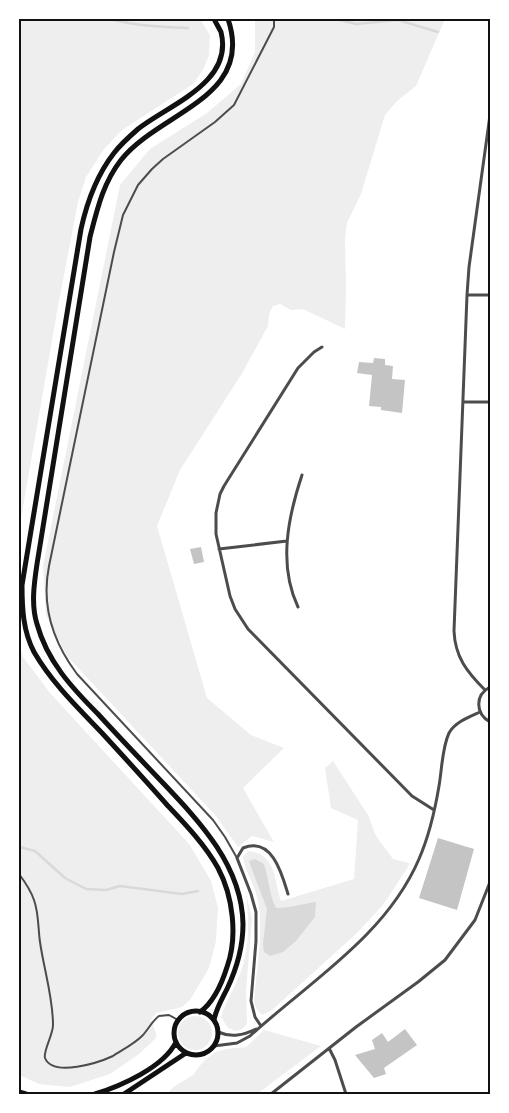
<svg xmlns="http://www.w3.org/2000/svg" width="509" height="1113" viewBox="0 0 509 1113" font-family="Lato,sans-serif">
	<style>
		.green { fill: #eee }
		.water { fill: #d9d9d9 }
		.lines { fill: none; stroke-linecap: round; stroke-linejoin: round }
		.stream { stroke: #d9d9d9; stroke-width: 2.5 }
		.building { fill: #c4c4c4 }
		.service { stroke: #4c4c4c; stroke-width: 2 }
		.minor { stroke: #4c4c4c; stroke-width: 3 }
		.primary { stroke: #111; stroke-width: 5 }
		.neatline { fill: none; stroke: #111; stroke-width: 2 }
	</style>
	<rect width="100%" height="100%" fill="#fff"/>
	<path class="green" d="M19,19H200L210,35L209,55L203,70L193,84L122,130L104,149L86,177L78,202L58,306L19,530Z
		M255,19H445L416,86L397,101L385,115L361,194L347,223L345,237L346,288L345,329L303,309L291,310L280,304L273,306L269,314L268,326L241,375L180,470L157,526L207,698L251,735L284,748L243,788L274,842L252,836L238,847L216,816L67,656L46,615L43,566L120,185L150,149L207,113L241,84L255,52Z
		M19,644L23,657L50,693L190,845L211,881L218,908L216,941L209,968L190,1000L182,1007L156,1013L151,1020L156,1033V1038L139,1054L110,1074L70,1087L39,1084L19,1075Z
		M333,761L368,815L376,836L393,859L409,863L408,867L383,905L357,933L272,1010L262,1015L257,1010L254,1002C256,971 265,927 257,897C254,883 245,872 243,857L248,851C276,853 274,880 281,901L354,879L358,820L331,808L325,768Z
		M246,893L252,919L246,991L247,1024L242,1029L236,1031L228,1028L221,1017C226,1002 234,989 240,974C250,949 249,919 246,893Z
		M178 1033a17 17 0 1 1 34 0a17 17 0 1 1-34 0Z
		M264,1030L321,1046L257,1094H166L175,1086L193,1075L202,1063L215,1052L226,1049L246,1047Z"/>
	<path class="water" d="M255,859L264,864C269,878 269,895 276,908C290,908 302,904 316,902L315,917L296,941L283,952L270,956L264,952L263,944L267,909L251,867L249,861Z"/>
	<g class="lines">
		<path class="stream" d="M110,19C136,26 162,27 188,28
			M336,19L356,24L398,20L438,32
			M19,847L35,851L65,878L86,889L106,890L120,886L182,894L198,891"/>
	</g>
	<path class="building" d="M374,358L385,359V365L393,366L392,379L405,380L402,413L381,410V407L369,406L372,375L357,373L359,362L373,363Z
		M201,547L204,562L194,564L190,549Z
		M438,838L474,849L457,910L419,898Z
		M405,1029L417,1045L384,1068L386,1074L374,1078L355,1055L375,1049L372,1040L382,1033L388,1042Z"/>
	<g class="lines">
		<path class="service" d="M237,858L225,837L213,820L77,674C53,642 41,606 49,566L114,252L123,215L138,185L152,169L163,159L215,122L234,105L274,27V19
			M19,874C25,882 31,891 34,900C39,914 38,929 40,942C44,970 53,997 53,1025C53,1035 43,1051 45,1058C53,1078 100,1062 113,1056C122,1050 134,1044 142,1036C148,1030 152,1021 159,1016L169,1015L178,1020"/>
		<path class="minor" d="M467,295H490
			M322,347L314,352L298,368L224,486L220,494L216,513V534L230,596L235,609L248,629L412,796L434,810
			M463,402H490
			M219,549L287,541
			M298,607C278,565 288,517 302,475
			M490,687C475,695 475,713 490,722
			M485,690C467,672 455,657 454,631L467,295L469,267L490,115
			M261,1026L255,1017L251,1001L256,941V912L251,894L237,858L243,848C272,836 282,874 288,894
			M218,1032C232,1038 243,1035 256,1029
			M214,1046L237,1043L250,1036C309,982 386,936 419,859C429,836 435,810 439,786C442,769 442,748 449,733C455,722 469,717 480,712
			M329,1048L335,1060L346,1094
			M271,1094L356,1027L418,982L445,960L475,920L490,882"/>
		<path class="primary" d="M174 1033a22 22 0 1 1 44 0a22 22 0 1 1-44 0Z
			M200,1012C214,1002 222,983 227,967C238,937 233,896 218,868C205,845 186,825 168,806C146,781 124,757 102,733C78,708 52,683 34,652C23,631 22,608 22,585L81,229C87,202 96,176 114,153C120,145 130,136 138,129C168,105 234,83 221,32C219,28 216,23 214,19
			M214,1020C216,1009 222,999 227,989C237,968 243,947 243,924C242,866 200,822 163,783C141,760 119,737 98,714C72,688 47,661 37,624C31,605 34,584 37,564L90,237C97,210 103,183 121,160C159,112 255,98 228,19
			M19,1092L26,1094
			M95,1094C121,1086 164,1067 176,1042
			M124,1094L186,1053"/>
	</g>
	<rect width="509" height="1113" fill="none" stroke="#ffffff" stroke-width="40"/>
	<rect x="20" y="20" width="469" height="1073" class="neatline"/>
</svg>
